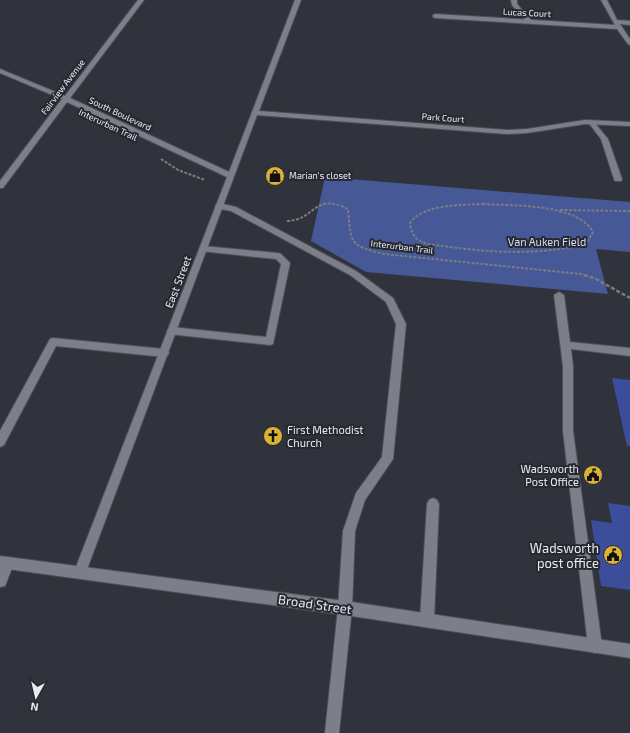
<svg xmlns="http://www.w3.org/2000/svg" width="630" height="733" viewBox="0 0 630 733" font-family="'Exo 2',sans-serif">
	<style>
		.green { fill: #475896 }
		.building { fill: #3c4d9c }
		.lines { fill: none; stroke-linecap: round; stroke-linejoin: round }
		.lane-casing { stroke: #4e5058; stroke-width: 2 }
		.street-casing { stroke: #4e5058; stroke-width: 2 }
		.secondary-casing { stroke: #4e5058; stroke-width: 2 }
		.path-far1 { stroke: #797c82; stroke-width: 2; stroke-dasharray: 3 1.5; stroke-linecap: butt }
		.path { stroke: #797c82; stroke-width: 2.5; stroke-dasharray: 4 2; stroke-linecap: butt }
		.lane { fill: #7c7f89; fill-rule: evenodd }
		.street { fill: #7c7f89; fill-rule: evenodd }
		.secondary { fill: #7c7f89; fill-rule: evenodd }
		.labels { text-anchor: middle; stroke-width: 4; stroke-linejoin: round; paint-order: stroke }
		.far-street-label { font-size: 9px; fill: #e9ebf0; stroke: #262931 }
		.far-poi-label { font-size: 9px; fill: #e9ebf0; stroke: #262931; text-anchor: start }
		.park-label { font-size: 11px; fill: #d6ddf4; stroke: #262931 }
		.street-label { font-size: 11px; fill: #e9ebf0; stroke: #262931 }
		.poi-label { font-size: 11px; fill: #e9ebf0; stroke: #262931; text-anchor: start }
		.near-poi-label { font-size: 13px; fill: #e9ebf0; stroke: #262931; text-anchor: end }
		.near-street-label { font-size: 13px; fill: #e9ebf0; stroke: #262931 }
	</style>
	<rect width="100%" height="100%" fill="#30333b"/>
	<path class="green" d="M325,177L630,202V252L596,249L608,294L366,272L311,241Z"/>
	<path class="building" d="M612,378L630,380V446H627Z
		M608,503L630,506V590L601,586L591,520L612,523Z"/>
	<g class="lines">
		<defs>
			<path id="lane" d="M511,0H517V4L532,21V23H528L512,5Z
				M591,120L593,121L608,139L622,179L621,181H615L614,179L601,139L588,122Z
				M219,203L236,207L356,271L393,298L406,324L393,459L365,500L355,531L352,608L350,613L345,615L340,613L338,608L343,531L356,493L382,457L396,324L386,302L350,275L231,211L216,208L215,206Z
				M203,246L278,253L281,254L290,263L273,344L270,345L169,334L167,331L169,328L172,327L266,337L281,264L276,259L200,251L199,249L200,247Z
				M559,292L564,295L570,342L630,348V356L571,349L573,366V431L602,646L600,651L595,653L590,651L588,646L563,431V366L554,295Z
				M53,338L164,349L167,350L169,353L167,356L164,357L56,346L4,445L0,447V431L50,339Z
				M433,498L437,500L439,504L434,620L432,625L427,627L422,625L420,620L427,504L429,500Z
				M8,557L12,559L14,563L5,586L0,587V567L4,559Z"/>
			<path id="street" d="M138,0H144L70,98L229,172L295,0H301L259,111L507,130L527,129L585,120L630,122V126L585,124L527,133L507,134L257,115L86,572L84,576L80,578L76,576L74,572L227,177L67,102L3,188H0V181L62,99L0,73V69L65,96Z
				M601,0H607L617,20L630,21V25L620,24L630,39V45L628,44L617,29L435,18L432,16L435,14L615,25Z
				M345,601L350,603L352,608L339,733H325L338,608L340,603Z"/>
			<path id="secondary" d="M0,556L345,601L630,644V658L345,615L0,568Z"/>
		</defs>
		<use href="#lane" class="lane-casing"/>
		<use href="#street" class="street-casing"/>
		<use href="#secondary" class="secondary-casing"/>
		<path class="path-far1" d="M161,159L178,170L205,180
			M483,204C513,206 577,203 593,232L586,244C541,255 495,253 450,247C440,245 429,246 420,241C413,237 411,230 410,223C423,204 462,205 483,204Z
			M560,210L630,211
			M287,221C316,220 313,192 348,209C351,244 349,245 384,254L581,274L587,276"/>
		<path class="path" d="M584,275L596,279L630,298"/>
		<use href="#lane" class="lane"/>
		<use href="#street" class="street"/>
		<use href="#secondary" class="secondary"/>
	</g>
	<defs>
		<symbol id="shop-disc" viewBox="-11 -11 22 22"><circle r="9.5" fill="#dab334" stroke="#262931"/><path d="M-5-2.5h2.3a2.7 3.5 0 0 1 5.4 0H5L5.5 6h-11ZM-1.5-2.5h3a1.5 2.3 0 0 0-3 0Z" fill="#111"/></symbol>
		<symbol id="church-disc" viewBox="-11 -11 22 22"><circle r="9.5" fill="#dab334" stroke="#262931"/><path d="M-1.2-6h2.4v3.5h3.3v2.4h-3.3V6h-2.4V-.1h-3.3v-2.4h3.3Z" fill="#111"/></symbol>
		<symbol id="civic-disc" viewBox="-11 -11 22 22"><circle r="9.5" fill="#dab334" stroke="#262931"/><path d="M-.6-6.5H3V-4.5H.6V-3L4-1V1h2V6H-6V1h2V-1L-.6-3ZM-1.2 2.5V6h2.4V2.5Z" fill="#111"/></symbol>
	</defs>
	<g fill-rule="evenodd">
		<use href="#shop-disc" x="264" y="165" width="22" height="22"/>
		<use href="#church-disc" x="262" y="425" width="22" height="22"/>
		<use href="#civic-disc" x="582" y="464" width="22" height="22"/>
		<use href="#civic-disc" x="602" y="544" width="22" height="22"/>
	</g>
	<g class="labels">
		<g class="far-street-label">
			<text transform="translate(527 13) rotate(3)" y="3">Lucas Court</text>
			<text transform="translate(63 87) rotate(-53)" y="3">Fairview Avenue</text>
			<text transform="translate(120 114) rotate(25)" y="3">South Boulevard</text>
			<text transform="translate(443 118) rotate(4)" y="3">Park Court</text>
			<text transform="translate(108 125) rotate(25)" y="3">Interurban Trail</text>
			<text transform="translate(402 247) rotate(7)" y="3">Interurban Trail</text>
		</g>
		<g class="far-poi-label">
			<text x="289" y="179">Marian's closet</text>
		</g>
		<g class="park-label">
			<text x="547" y="246">Van Auken Field</text>
		</g>
		<g class="street-label">
			<text transform="translate(178 282) rotate(-69)" y="4">East Street</text>
		</g>
		<g class="poi-label">
			<text x="287" y="434">First Methodist<tspan x="287" dy="13">Church</tspan></text>
			<text x="579" y="473" text-anchor="end">Wadsworth<tspan x="579" dy="13">Post Office</tspan></text>
		</g>
		<g class="near-poi-label">
			<text x="599" y="553">Wadsworth<tspan x="599" dy="15">post office</tspan></text>
		</g>
		<g class="near-street-label">
			<text transform="translate(315 604) rotate(8)" y="5">Broad Street</text>
		</g>
	</g>
	<g transform="translate(36 697) rotate(188)" stroke="#262931" stroke-width="3" paint-order="stroke">
	<path d="M0-3L7 15L0 10L-7 15Z" fill="#e9ebf0"/>
	<text y="-6" font-size="11" font-weight="bold" text-anchor="middle" fill="#e9ebf0">N</text>
	</g>
</svg>
